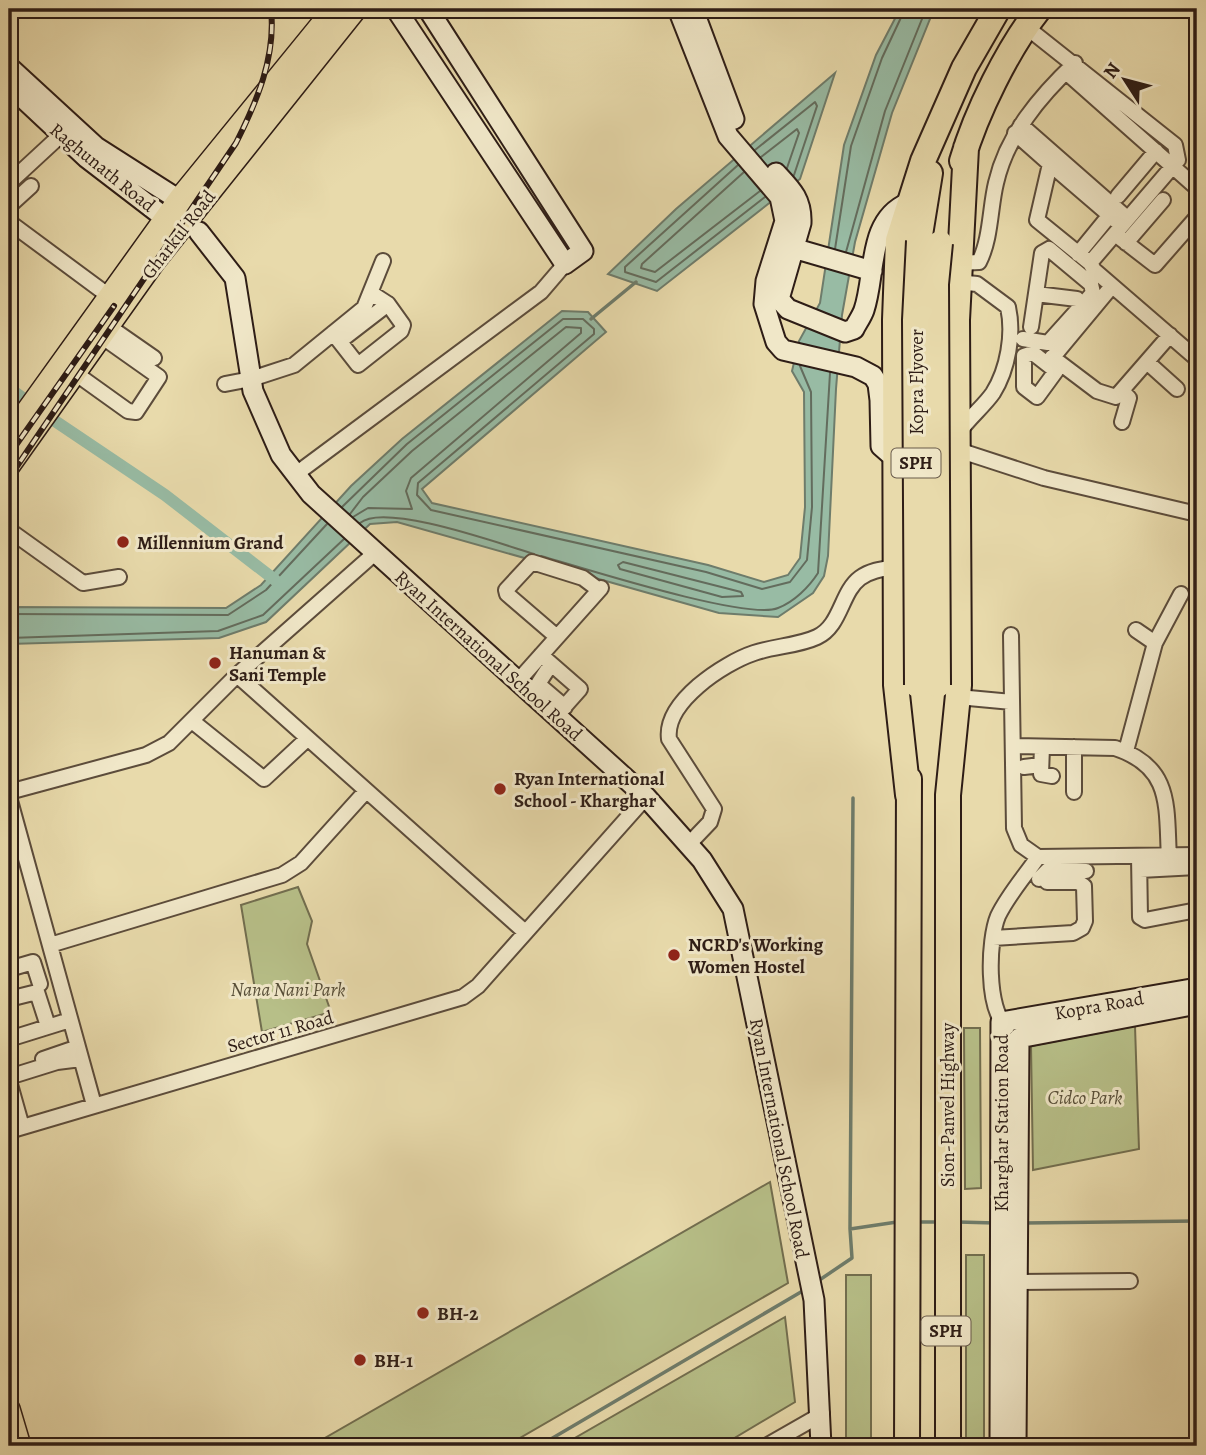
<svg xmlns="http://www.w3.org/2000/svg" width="1206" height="1455" viewBox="0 0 1206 1455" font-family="Alegreya,serif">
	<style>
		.green { fill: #b7bf88; stroke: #726e4f; stroke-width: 2 }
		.water { fill: #98bba4; stroke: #6e7c6b; stroke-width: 2 }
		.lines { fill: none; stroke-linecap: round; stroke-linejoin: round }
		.shore { stroke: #636c5d; stroke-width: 2 }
		.stream { stroke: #6e7c6b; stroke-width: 3.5 }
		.canal { stroke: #98bba4; stroke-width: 12 }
		.street-casing { stroke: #5c4c3b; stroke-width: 18 }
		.secondary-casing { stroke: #2e1d16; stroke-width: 23 }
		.primary-casing { stroke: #2e1d16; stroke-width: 24 }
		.highway-casing { stroke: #2e1d16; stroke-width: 28 }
		.street { stroke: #f0e7c8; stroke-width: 14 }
		.secondary { stroke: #f0e7c8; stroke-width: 19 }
		.primary { stroke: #e8daab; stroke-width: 21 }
		.highway { stroke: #e8daab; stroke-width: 24 }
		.rail-casing { stroke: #2e1d16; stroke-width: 6 }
		.rail { stroke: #f0e7c8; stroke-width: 3.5; stroke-dasharray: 10; stroke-linecap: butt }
		.highway-bridge-casing { stroke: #2e1d16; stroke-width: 28; stroke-linecap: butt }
		.highway-bridge { stroke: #e8daab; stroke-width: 24 }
		.poi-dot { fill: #8f2418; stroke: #f0e7c8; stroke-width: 2.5 }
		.labels { text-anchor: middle; stroke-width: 6; stroke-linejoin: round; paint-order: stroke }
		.shield { fill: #f0e7c8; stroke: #685a4b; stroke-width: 2 }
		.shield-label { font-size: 18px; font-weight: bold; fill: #2e1d16 }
		.street-label { font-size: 19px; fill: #2e1d16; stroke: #f0e7c8 }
		.poi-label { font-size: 19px; font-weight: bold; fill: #2e1d16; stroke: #f0e7c8; text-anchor: start }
		.park-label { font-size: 19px; font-style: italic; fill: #574e38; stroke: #f0e7c8 }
	</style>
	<rect width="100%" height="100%" fill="#e8daab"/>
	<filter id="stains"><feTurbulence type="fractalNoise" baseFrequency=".00286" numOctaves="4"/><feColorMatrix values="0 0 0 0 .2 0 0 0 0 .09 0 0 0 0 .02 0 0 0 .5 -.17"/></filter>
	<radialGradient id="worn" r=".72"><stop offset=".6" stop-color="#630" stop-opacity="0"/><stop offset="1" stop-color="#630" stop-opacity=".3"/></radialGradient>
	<path class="green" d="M298,887L312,921L307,944L331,1012L262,1032L241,905Z
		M1135,1026L1139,1149L1033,1170L1031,1046Z
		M964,1028H980L981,1188L965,1189Z
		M770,1182L788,1283L506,1446H311Z
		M966,1255H984V1446H966Z
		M846,1275H871V1446H846Z
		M785,1317L795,1402L721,1446H561Z"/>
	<path class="water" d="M900,9H934L892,113L855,242L842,315L836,389L828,556L824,576L813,593L778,617L719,613L397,522L370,524L266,622L219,638L9,644V607L226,608L261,585L351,486L402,439L562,311L588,312L606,332L422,489L432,503L708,565L764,582L788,575L800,558L805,507L804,392L792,371L799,341L820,303L844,145L876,55Z
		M835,73L800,179L657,291L608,274L676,209Z"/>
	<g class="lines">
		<path class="shore" d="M755,150L815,102L817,106L794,175
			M761,157L797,129L799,133L787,168
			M738,165L625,267V272L656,282L765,197
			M744,172L642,264L641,268L655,272L760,191
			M835,249L851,146L882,58L905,9
			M846,252L885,111L926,9
			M342,507L407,444L563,319H583L594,329V334L418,483L417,495L431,510L706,572L762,589L790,582L807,560L812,507L811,392L800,366
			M350,514L363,497L412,451L566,327L581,328V333L411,478L406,491L412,509L368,508L353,517
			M360,523C384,502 501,544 534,554
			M541,556C580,567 748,621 778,608C794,602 809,587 818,573L830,373
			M623,562L741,592L743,596L722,597L620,569L618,565Z
			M9,614L228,615L266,590L327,524
			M9,638L218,631L263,615L344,539"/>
		<path class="stream" d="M591,319L636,282
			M916,1222H939
			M958,1222L995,1223
			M1024,1223L1197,1221
			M850,1229L853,798
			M818,1281L852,1258L850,1229L897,1222
			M539,1446L806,1289"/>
		<path class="canal" d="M9,388L27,401
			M55,421L165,495L275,580"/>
		<defs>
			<path id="street" d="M1025,26L1175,145L1178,160L1090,263L1094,270L1197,359
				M1066,72L1197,188
				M1021,125L1127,218
				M1015,133L1050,164
				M9,183L62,134
				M1118,196L1156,151
				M9,206L31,186
				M9,222L109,296
				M1115,234L1155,265L1197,217
				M1126,243L1163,200
				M1078,254L1109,216
				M959,263L979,262C991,239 990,207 996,183C1007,135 1040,96 1075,63
				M1090,263L1037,220L1050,164L1121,225
				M957,282L977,284L1008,307C1014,334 1008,369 993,393C984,406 970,417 960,431
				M1036,294L1077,299
				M108,326L154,358
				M333,333L358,365L401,331L403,325L388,304L371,293
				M1023,339L1048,343L1093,293L1091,284L1049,249L1042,253L1031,327
				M340,341L388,304
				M1033,353L1056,371L1037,397L1024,387V356Z
				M1052,357L1097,391L1116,397L1170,335
				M1147,362L1177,389
				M1048,363L1112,286
				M68,368L128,411L136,412L159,377L101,336
				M225,384L251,379L294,365L364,308L383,261
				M1122,422L1129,398L1122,391
				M958,450L1044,478L1197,514
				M296,474L541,292L565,264
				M9,530L83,583L119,577
				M1136,630L1155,643
				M1011,635L1014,828L1021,845L1038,857L1197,855
				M557,637L507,594L506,590L532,562L583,578L599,590
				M541,655L580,689L556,716
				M551,664L538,684L565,707
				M237,675L525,932
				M518,681L601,588
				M958,697L1012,702
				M192,721L264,779L307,739
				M1013,746L1115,748C1173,767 1166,807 1169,858
				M1042,747L1041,774L1052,776
				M1126,751L1155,643L1181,594
				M1024,767L1041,765
				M9,792L146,755L169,743L237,675L375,553
				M1074,792V747
				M9,797L94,1105
				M689,844L710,822L714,809L669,739C664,702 724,663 754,653C774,646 798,646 817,637C841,626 841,592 860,578C871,570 883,569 896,567
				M1139,857L1140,917L1145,920L1197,910
				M1140,870L1197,867
				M1039,879L1048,870L1086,871
				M993,938L1073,933L1082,928L1085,921L1084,886L1078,882H1047
				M50,945L282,875L301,863L366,791
				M9,969L33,962L40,984
				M9,999L37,992L47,1023
				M1007,1027C986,1010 988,940 998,916C1008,895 1025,876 1038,857
				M9,1039L70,1020
				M43,1059L78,1047
				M9,1077L57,1062L81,1059
				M9,1081L22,1127
				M9,1131L463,997L478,986L646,797
				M1018,1282L1130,1281
				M766,1446L822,1414"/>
			<path id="secondary" d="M396,9L565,264L583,251L428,9
				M678,9L728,136L780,197L785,221L766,281L764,304L776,342L783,350L856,367L873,376L878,384L880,400L881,446L889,453H900
				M693,9L734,119
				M9,67L96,147L190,207
				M9,85L87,158L177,227
				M776,173C791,189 802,199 801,223L779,299L788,309L845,332L854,329C857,323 862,316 864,310C876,275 867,220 908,203
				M199,232L235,278L253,391L281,455L311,494L646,797L702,860L733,909L814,1300L821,1446
				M793,248L872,271
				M1000,1446L1001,1022L1197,988
				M1016,1446L1019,1038L1197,1004"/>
			<path id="primary" d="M9,436L180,198L334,9
				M9,466L154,262L356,9
				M9,1409L20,1446"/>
			<path id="highway" d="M962,161C976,113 1008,48 1039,9
				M919,241L930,173
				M908,795L896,685L895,320L898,240L923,161L964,68L998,9
				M907,1446L909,779
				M948,1446V795L959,685L957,320L966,148"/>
		</defs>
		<use href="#street" class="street-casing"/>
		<use href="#secondary" class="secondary-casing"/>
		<use href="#primary" class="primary-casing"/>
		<use href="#highway" class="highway-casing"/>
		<use href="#street" class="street"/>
		<use href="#secondary" class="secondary"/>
		<use href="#primary" class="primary"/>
		<use href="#highway" class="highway"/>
		<defs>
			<path id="rail" d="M9,455L114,306
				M9,478L236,143C257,101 276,57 271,9"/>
		</defs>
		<use href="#rail" class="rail-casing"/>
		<use href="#rail" class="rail"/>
		<defs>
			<path id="highway-bridge" d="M917,685L915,320L919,241
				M938,685L936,284L940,243"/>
		</defs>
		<use href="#highway-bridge" class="highway-bridge-casing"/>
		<use href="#highway-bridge" class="highway-bridge"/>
	</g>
	<g class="poi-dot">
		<circle cx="123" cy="542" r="7"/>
		<circle cx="215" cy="663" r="7"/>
		<circle cx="500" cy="789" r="7"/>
		<circle cx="674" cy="955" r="7"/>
		<circle cx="423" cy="1313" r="7"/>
		<circle cx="360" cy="1360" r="7"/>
	</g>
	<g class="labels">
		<g class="shield">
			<rect x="891.5" y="448.5" width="49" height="29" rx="5"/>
			<rect x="921.5" y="1316.5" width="49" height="29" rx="5"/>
		</g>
		<g class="shield-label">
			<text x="916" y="469">SPH</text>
			<text x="946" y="1337">SPH</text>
		</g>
		<g class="street-label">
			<text transform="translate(103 167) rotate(39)" y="7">Raghunath Road</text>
			<text transform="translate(178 234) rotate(-52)" y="7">Gharkul Road</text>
			<text transform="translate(916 382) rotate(-90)" y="7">Kopra Flyover</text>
			<text transform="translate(489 655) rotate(42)" y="7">Ryan International School Road</text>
			<text transform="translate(1099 1005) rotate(-10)" y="7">Kopra Road</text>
			<text transform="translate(280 1031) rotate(-16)" y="7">Sector 11 Road</text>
			<text transform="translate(947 1105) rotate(-90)" y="7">Sion-Panvel Highway</text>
			<text transform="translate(1001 1123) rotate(-90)" y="7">Kharghar Station Road</text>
			<text transform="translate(780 1138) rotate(79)" y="7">Ryan International School Road</text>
		</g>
		<g class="poi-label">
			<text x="137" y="549">Millennium Grand</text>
			<text x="229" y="659">Hanuman &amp;<tspan x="229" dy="22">Sani Temple</tspan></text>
			<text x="514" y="785">Ryan International<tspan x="514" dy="22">School - Kharghar</tspan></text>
			<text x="688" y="951">NCRD's Working<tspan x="688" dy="22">Women Hostel</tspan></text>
			<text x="437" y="1320">BH-2</text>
			<text x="374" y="1367">BH-1</text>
		</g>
		<g class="park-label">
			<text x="288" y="996">Nana Nani Park</text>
			<text x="1085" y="1104">Cidco Park</text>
		</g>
	</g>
	<rect width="1206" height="1455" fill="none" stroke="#e8daab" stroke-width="35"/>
	<rect x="10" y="10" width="1185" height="1434" fill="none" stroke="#2e1d16" stroke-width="3.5"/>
	<rect x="18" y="18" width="1171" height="1420" fill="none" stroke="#2e1d16" stroke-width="2"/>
	<g transform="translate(1125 80) rotate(306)" stroke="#f0e7c8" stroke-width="5" paint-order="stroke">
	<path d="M0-5L12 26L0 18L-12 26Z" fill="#2e1d16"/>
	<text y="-10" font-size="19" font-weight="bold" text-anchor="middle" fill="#2e1d16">N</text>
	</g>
	<rect width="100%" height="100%" filter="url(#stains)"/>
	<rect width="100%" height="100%" fill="url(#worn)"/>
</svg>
